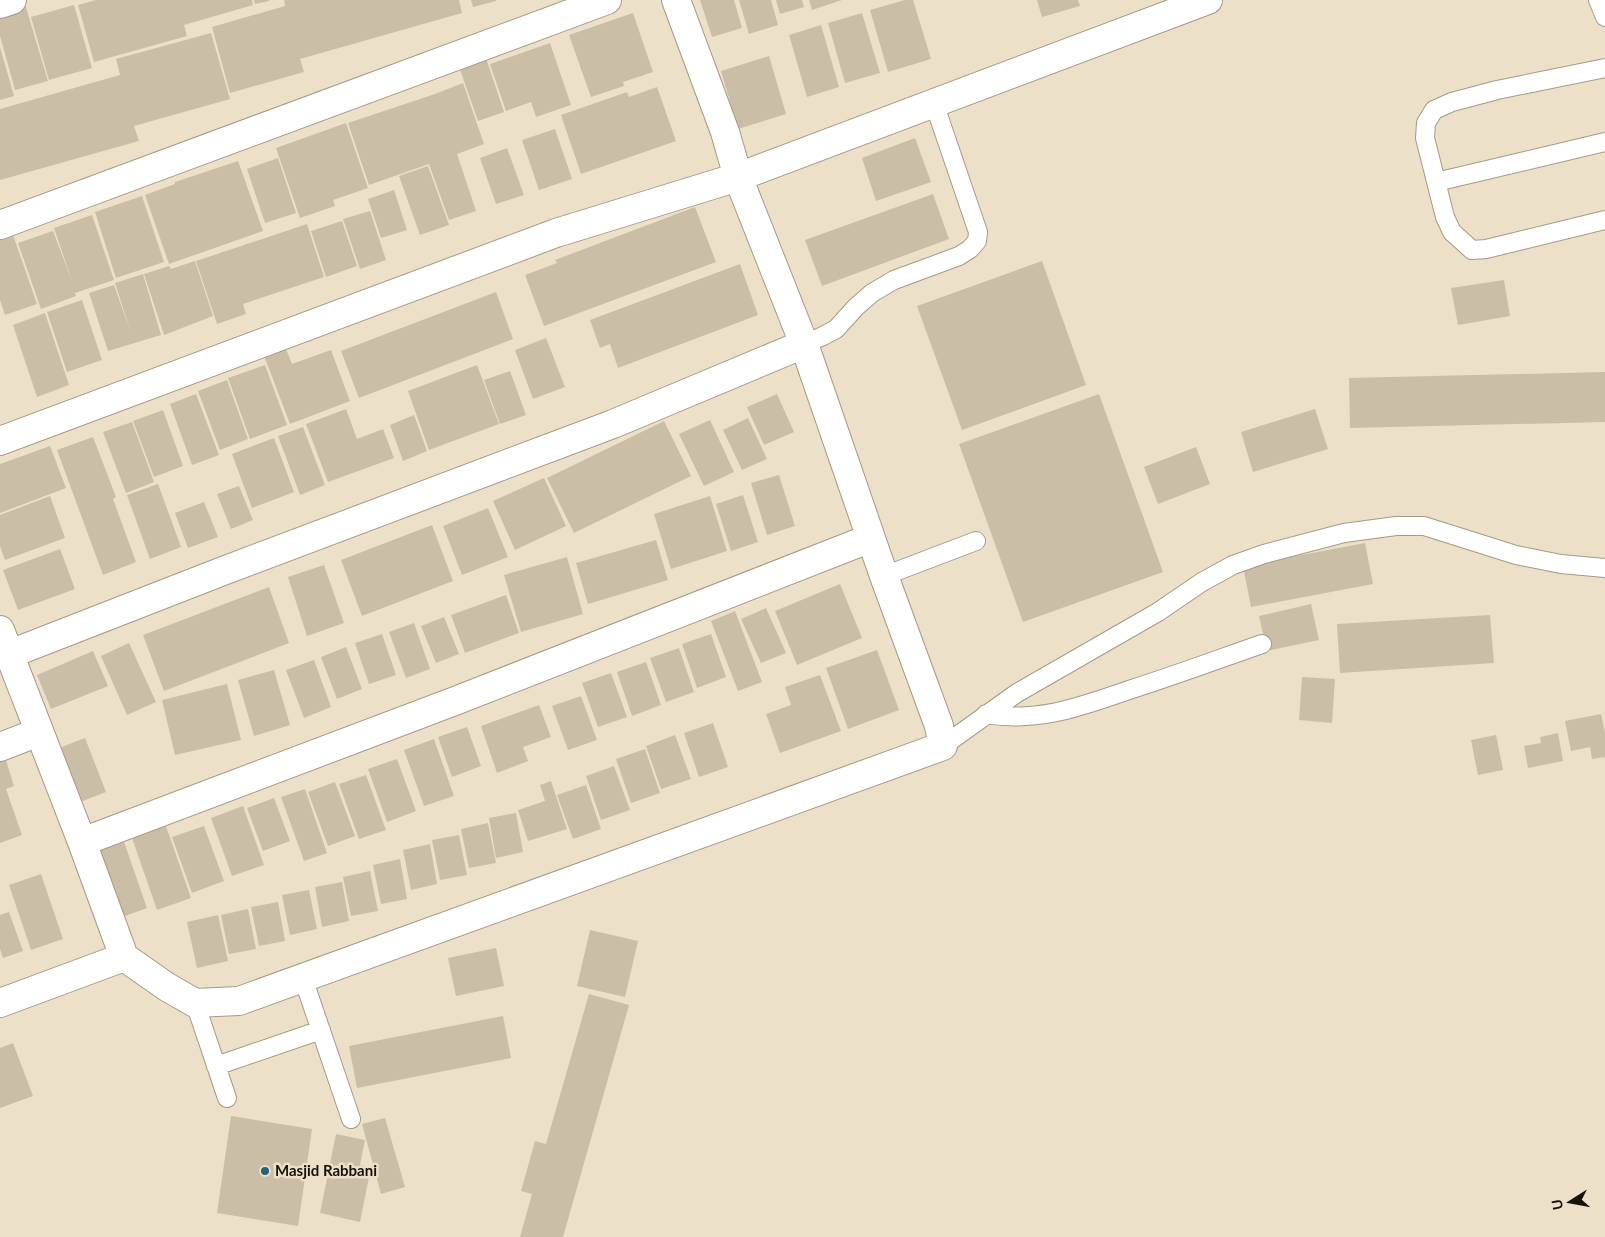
<svg xmlns="http://www.w3.org/2000/svg" width="1605" height="1237" viewBox="0 0 1605 1237" font-family="Lato,sans-serif">
	<style>
		.building { fill: #cbbea7 }
		.lines { fill: none; stroke-linecap: round; stroke-linejoin: round }
		.lane-casing { stroke: #a69a83; stroke-width: 20 }
		.street-casing { stroke: #a69a83; stroke-width: 30 }
		.lane { stroke: #fff; stroke-width: 18 }
		.street { stroke: #fff; stroke-width: 28 }
		.poi-dot { fill: #285f79; stroke: #ede0c8; stroke-width: 2 }
		.labels { text-anchor: middle; stroke-width: 5; stroke-linejoin: round; paint-order: stroke }
		.poi-label { font-size: 15px; font-weight: bold; fill: #161109; stroke: #ede0c8; text-anchor: start }
	</style>
	<rect width="100%" height="100%" fill="#ede0c8"/>
	<path class="building" d="M96,0H252L253,5L184,25L187,36L94,62L78,5Z
		M254,0H269V1L255,4Z
		M284,0H459L462,13L300,59L304,72L230,93L212,27L285,6Z
		M471,0H496V1L473,7Z
		M700,0H734L742,28L712,37Z
		M739,0H771L778,25L749,34Z
		M776,0H802L804,7L780,14Z
		M809,0H842L812,10Z
		M905,0H913L931,59L888,72L870,10Z
		M1037,0H1078L1080,6L1042,17Z
		M25,4L48,81L15,90L0,36V11Z
		M74,5L92,68L49,80L31,17Z
		M633,13L653,72L623,82L624,86L591,97L569,35Z
		M862,13L880,73L845,83L828,23Z
		M821,25L839,87L807,97L789,35Z
		M211,33L230,99L134,126L139,141L0,180V109L120,75L116,59Z
		M550,43L571,105L536,117L531,102L506,111L490,64Z
		M0,47L14,96L0,100Z
		M483,49L504,112L478,121L456,58Z
		M769,56L786,114L738,129L721,71Z
		M463,83L484,144L457,154L476,211L449,220L429,164L369,185L348,123L435,94Z
		M657,87L676,141L581,174L561,115L627,92L629,97Z
		M346,123L368,188L333,200L335,206L300,218L276,148Z
		M555,129L572,179L539,190L522,140Z
		M915,138L931,182L876,201L862,158Z
		M507,148L524,195L496,204L480,158Z
		M278,158L296,213L265,223L247,169Z
		M238,161L263,231L169,264L145,195L175,184V182Z
		M428,166L449,225L420,235L399,176Z
		M394,190L407,230L381,238L368,199Z
		M933,194L949,239L822,286L805,240Z
		M142,196L164,262L116,278L95,212Z
		M695,207L716,262L544,326L525,275L557,263L555,260Z
		M370,211L386,260L360,269L343,219Z
		M92,215L114,280L75,293L76,296L41,309L18,243L53,231L72,281L54,228Z
		M342,221L357,266L326,277L311,231Z
		M307,224L324,277L243,304L246,314L217,324L196,261Z
		M12,232L37,304L5,315L0,300V236Z
		M195,261L213,316L164,335L144,274L169,266L171,269Z
		M1042,261L1086,385L962,430L917,306Z
		M740,264L758,315L618,368L610,344L600,348L590,320Z
		M143,274L161,335L108,351L89,293L114,285L131,333L115,283Z
		M1504,280L1510,316L1458,325L1451,288Z
		M496,292L513,339L359,398L341,351Z
		M82,300L102,360L67,372L47,312Z
		M45,313L69,385L37,397L13,325Z
		M546,338L565,387L533,399L515,350Z
		M284,344L292,364L331,350L350,401L290,424L263,353Z
		M265,365L287,425L250,439L228,378Z
		M477,365L499,424L429,450L408,391Z
		M510,371L526,415L500,424L484,380Z
		M1605,372V422L1350,428L1349,378Z
		M227,380L248,439L220,450L198,391Z
		M196,394L219,455L192,465L170,404Z
		M777,394L794,432L764,445L747,407Z
		M1099,394L1163,572L1023,622L959,444Z
		M346,409L357,439L383,429L394,458L328,482L306,424Z
		M1315,409L1328,449L1253,472L1241,432Z
		M163,410L183,466L154,477L133,421Z
		M414,415L427,451L403,461L390,425Z
		M748,418L767,459L742,470L723,430Z
		M710,420L734,472L704,486L679,434Z
		M664,421L691,476L574,533L547,478Z
		M132,422L154,482L126,493L103,432Z
		M303,427L325,485L300,495L278,436Z
		M93,437L116,497L113,499L136,562L103,575L57,450Z
		M274,438L294,492L252,508L232,454Z
		M50,446L66,488L0,513V464Z
		M1196,447L1210,484L1158,504L1144,467Z
		M779,475L795,526L767,535L751,483Z
		M544,478L566,526L515,550L493,501Z
		M158,484L181,547L150,559L127,495Z
		M239,486L253,520L231,529L217,494Z
		M743,495L758,542L731,551L716,504Z
		M50,496L65,538L5,560L0,546V515Z
		M710,496L727,551L671,569L654,514Z
		M204,502L218,537L188,548L175,513Z
		M488,508L508,557L462,575L443,526Z
		M432,525L453,581L362,616L341,560Z
		M656,540L668,580L588,604L576,563Z
		M1365,543L1373,584L1251,607L1243,566Z
		M60,549L75,589L18,610L3,570Z
		M567,557L583,614L521,632L504,575Z
		M324,565L344,623L307,636L288,577Z
		M840,584L862,638L797,665L775,611Z
		M269,587L289,643L164,691L143,635Z
		M506,595L519,633L465,653L451,615Z
		M1311,604L1319,640L1267,651L1259,616Z
		M766,608L786,653L761,663L741,619Z
		M735,611L762,682L738,691L711,621Z
		M1490,615L1494,663L1340,673L1337,624Z
		M444,617L459,654L436,663L421,626Z
		M414,623L430,669L406,678L389,632Z
		M382,634L396,675L369,684L355,643Z
		M711,634L726,677L697,688L682,644Z
		M129,643L156,702L127,715L101,656Z
		M346,647L362,689L337,699L321,657Z
		M679,648L694,692L666,702L650,658Z
		M877,650L899,710L848,729L826,668Z
		M93,651L108,686L51,709L37,675Z
		M314,660L331,707L304,718L286,670Z
		M646,662L661,705L632,716L617,672Z
		M274,670L290,725L254,736L238,680Z
		M611,673L627,717L598,727L582,683Z
		M820,675L841,731L780,753L766,714L791,705L785,687Z
		M1302,677L1335,679L1332,723L1299,720Z
		M227,684L241,740L175,755L162,700Z
		M581,696L597,740L568,750L552,706Z
		M539,705L551,737L523,747L528,761L497,773L481,726Z
		M1601,714L1605,733V757L1592,759L1590,747L1571,751L1565,721Z
		M713,723L728,767L699,777L684,733Z
		M467,727L481,766L452,777L438,737Z
		M1558,733L1563,761L1528,768L1524,746L1541,743L1540,737Z
		M675,735L691,779L661,789L646,746Z
		M1496,735L1503,770L1478,775L1471,740Z
		M85,738L106,792L80,802L59,748Z
		M434,739L454,796L424,806L404,750Z
		M645,749L660,793L631,803L616,759Z
		M5,757L14,786L6,789L22,835L0,843V758Z
		M397,759L416,811L387,822L368,769Z
		M614,766L630,810L601,820L586,776Z
		M366,775L386,830L359,839L339,784Z
		M551,781L567,829L528,841L518,810L545,801L540,785Z
		M335,782L355,836L328,846L308,792Z
		M586,785L601,829L573,839L557,795Z
		M305,789L327,853L304,861L281,797Z
		M274,798L290,841L263,851L247,808Z
		M243,806L264,865L232,876L211,818Z
		M516,813L523,852L496,858L489,818Z
		M488,823L496,863L469,868L461,829Z
		M166,826L191,898L157,910L132,838Z
		M204,826L224,881L192,893L172,837Z
		M459,835L467,875L440,880L432,840Z
		M122,836L147,908L114,920L89,848Z
		M430,844L437,884L411,890L403,850Z
		M400,859L407,899L381,904L373,865Z
		M370,871L378,911L351,916L343,877Z
		M41,874L63,939L31,950L9,885Z
		M342,882L349,921L322,927L315,887Z
		M309,890L317,929L290,935L282,895Z
		M278,902L285,941L259,946L251,907Z
		M248,909L256,949L229,954L221,915Z
		M9,912L23,951L3,958L0,949V915Z
		M218,915L228,961L197,968L187,922Z
		M590,930L638,941L625,997L577,986Z
		M496,948L504,986L456,996L448,958Z
		M589,994L629,1005L563,1237H520L532,1194L521,1191L535,1141L546,1144Z
		M503,1016L511,1058L357,1088L349,1046Z
		M13,1043L33,1096L0,1108V1048Z
		M231,1116L312,1129L298,1226L217,1213Z
		M385,1118L405,1187L381,1194L362,1124Z
		M336,1134L365,1140L360,1165L371,1167L360,1222L320,1213Z"/>
	<g class="lines">
		<defs>
			<path id="lane" d="M1598,0L1605,17
				M1605,68L1497,90L1452,102L1434,110L1426,123L1425,138L1445,217L1452,232L1472,250L1486,249L1605,220
				M1436,182L1605,142
				M804,344L823,336L836,329L856,307L872,293L894,280L959,256L970,249L977,241L978,232L934,103
				M884,576L976,541
				M986,714C1040,723 1082,706 1132,689C1176,675 1219,659 1262,644
				M943,746L1017,693L1158,612L1202,582L1233,565L1264,554L1344,533L1396,526H1424L1516,555L1561,564L1605,568
				M303,978L351,1119
				M195,1003L227,1098
				M216,1066L321,1030"/>
			<path id="street" d="M0,4L12,0
				M0,225L607,0
				M0,441L556,233L738,177L1208,0
				M0,630L82,842L124,957
				M10,654L223,571L613,424L804,344
				M0,747L39,732
				M82,842L455,701L871,538
				M0,1003L124,957L167,987L195,1003L239,1001L943,746L939,726L884,576L804,344L738,177L725,132L676,0"/>
		</defs>
		<use href="#lane" class="lane-casing"/>
		<use href="#street" class="street-casing"/>
		<use href="#lane" class="lane"/>
		<use href="#street" class="street"/>
	</g>
	<circle class="poi-dot" cx="265" cy="1171" r="5"/>
	<g class="labels">
		<g class="poi-label">
			<text x="275" y="1176">Masjid Rabbani</text>
		</g>
	</g>
	<g transform="translate(1570 1202) rotate(259)" stroke="#ede0c8" stroke-width="4" paint-order="stroke">
	<path d="M0-4L9 19L0 12L-9 19Z" fill="#161109"/>
	<text y="-8" font-size="14" font-weight="bold" text-anchor="middle" fill="#161109">U</text>
	</g>
</svg>
